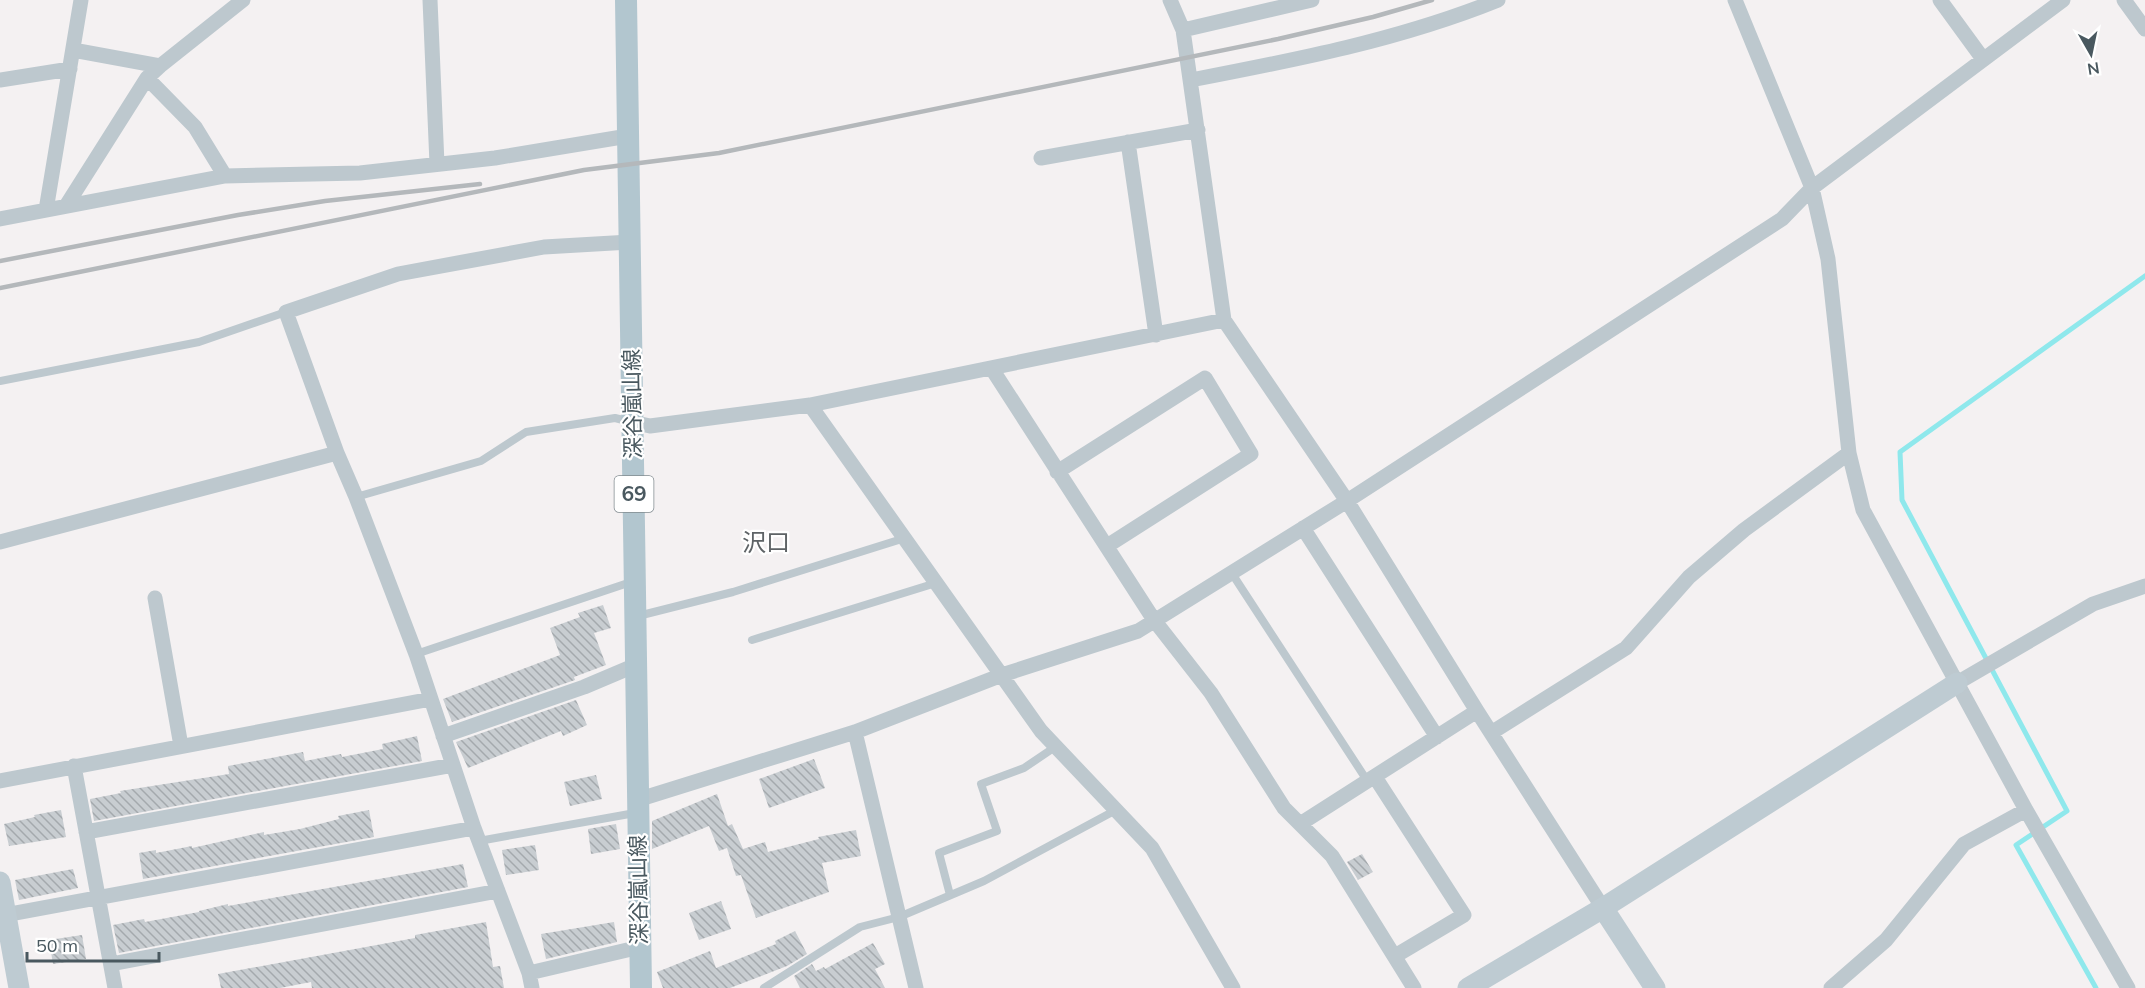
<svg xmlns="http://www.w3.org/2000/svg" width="2145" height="988" viewBox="0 0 2145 988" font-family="Mulish,'Noto Sans JP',sans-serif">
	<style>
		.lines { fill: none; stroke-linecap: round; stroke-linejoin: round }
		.stream { stroke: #8fe8ec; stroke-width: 5 }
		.building { fill: url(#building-back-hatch) }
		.lane { stroke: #bdc8ce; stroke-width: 8 }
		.street { stroke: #bdc8ce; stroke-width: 15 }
		.secondary { stroke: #becbd2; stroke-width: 21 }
		.primary { stroke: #b2c6cf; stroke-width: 22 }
		.rail { stroke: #b4b8bb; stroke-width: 4.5 }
		.labels { text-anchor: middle; stroke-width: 4.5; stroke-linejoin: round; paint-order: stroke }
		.shield { fill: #fff; stroke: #808a8f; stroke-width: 1.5 }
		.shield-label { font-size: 21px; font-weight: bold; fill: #49585f }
		.street-label { font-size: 22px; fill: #49585f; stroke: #fff }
		.neighbourhood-label { font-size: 24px; fill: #5e6366; stroke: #fff }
	</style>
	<defs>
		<pattern id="building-back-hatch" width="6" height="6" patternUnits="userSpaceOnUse" patternTransform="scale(1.5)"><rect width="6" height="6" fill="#c8cdd1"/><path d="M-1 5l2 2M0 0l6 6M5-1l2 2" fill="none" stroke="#a4a9ad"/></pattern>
	</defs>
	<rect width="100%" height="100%" fill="#f4f1f2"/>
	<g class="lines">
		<path class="stream" d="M2096,988L2016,845L2067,811L1902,500L1900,452L2145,276"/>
	</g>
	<path class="building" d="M603,605L611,628L594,633L606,665L574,677L575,680L452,722L443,699L560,655L550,628L580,617L578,613Z
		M576,700L587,725L563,736L561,731L468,768L456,742Z
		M417,736L422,761L94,821L90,799L121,793L120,791L229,774L228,766L303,752L305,761L341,754L342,757L383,749L382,744Z
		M814,759L825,788L769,808L759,779Z
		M596,775L602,799L570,806L564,782Z
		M717,794L728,826L732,824L743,849L765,842L768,852L819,839L818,837L856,830L861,856L822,863L829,892L756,918L741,875L736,876L727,848L719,851L709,826L652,849V821Z
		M61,810L66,837L9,846L4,824L35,817L34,815Z
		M369,810L374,837L143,879L139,853L156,850V853L192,846V848L264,832V835L300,829L339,819L338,816Z
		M616,824L620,849L591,854L588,829Z
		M535,845L539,870L506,875L502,850Z
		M1362,854L1373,872L1358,880L1347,862Z
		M463,864L468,887L119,953L113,925L144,919L145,922L199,912V911L228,904V906Z
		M73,869L78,888L19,900L15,880Z
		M721,901L731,929L699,940L689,913Z
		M486,922L493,967L500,966L504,988H312L311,982L280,988H221L218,974L415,938V935Z
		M614,922L617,942L546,959L541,934Z
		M795,931L807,954L787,966L730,988H663L657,972L710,951L716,968L776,944L775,941Z
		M82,935L86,959L53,964L49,940Z
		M873,943L885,964L875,969L885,988H800L794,976L812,964L816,971L824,967L825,969Z"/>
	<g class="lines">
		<path class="lane" d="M0,381L199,342L286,312
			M356,497L481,461L526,432L615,418L631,422
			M1231,572L1368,782
			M638,616L733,592L905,538
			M752,640L936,583
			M416,654L631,582
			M479,841L635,813
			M950,895L939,853L997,831L981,784L1024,768L1055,747
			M764,988L860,927L899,917L984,881L1116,810"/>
		<path class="street" d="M430,0L437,164
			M1170,0L1183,30L1224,320L1347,501L1477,711L1603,908
			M1735,0L1812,188L1828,259L1849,453L1863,510L2026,810L2128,988
			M1940,0L1983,59
			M2124,0L2145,29
			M1183,30L1312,0
			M73,50L160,66L243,0
			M147,78L195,127L225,176
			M0,80L70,69
			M1191,80C1295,60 1399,40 1498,0
			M1128,142L1156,335
			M1041,158L1198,130
			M66,206L147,78L160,66
			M46,210L81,0
			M0,219L225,176L360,173L495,158L628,136
			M992,369L1154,620L1211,693L1284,808L1332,856L1414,988
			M810,405L1041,731L1152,848L1233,988
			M632,422L650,426L810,405L1224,320
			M1057,472L1205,378L1251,454L1107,546
			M1303,528L1437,737
			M0,542L337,453
			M155,598L181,746
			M1957,683L2093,604L2145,586
			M855,732L916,988
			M1491,733L1626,648L1689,577L1744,530L1849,453
			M443,736L584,687L636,665
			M74,766L115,988
			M1375,777L1464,915L1395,956
			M0,781L431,699
			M637,800L855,732L1002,675L1138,631L1347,501L1782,219L1812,188L2063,0
			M1300,824L1477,711
			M86,832L453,765
			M0,916L474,828
			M111,964L498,891
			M529,973L640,947
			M532,988L529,973L474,828L416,654L356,497L337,453L286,312L398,274L544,247L630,242
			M1831,988L1886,940L1964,844L2026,810"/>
		<path class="secondary" d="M0,882L19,988
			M1603,908L1655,988
			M1468,988L1603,908L1957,683"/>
		<path class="primary" d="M626,0L641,988"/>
		<path class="rail" d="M0,261L238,215L325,201L480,184
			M0,288L584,170L719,153L1278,39L1373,17L1432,0"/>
	</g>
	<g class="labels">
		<rect class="shield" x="614.5" y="476" width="39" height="36" rx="4.5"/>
		<g class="shield-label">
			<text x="634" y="501">69</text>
		</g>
		<g class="street-label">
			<text transform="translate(632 404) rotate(-91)" y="8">深谷嵐山線</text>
			<text transform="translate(638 890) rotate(-91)" y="8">深谷嵐山線</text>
		</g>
		<g class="neighbourhood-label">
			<text x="766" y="551">沢口</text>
		</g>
	</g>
	<g transform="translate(2091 54) rotate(171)" stroke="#ffffff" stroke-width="4.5" paint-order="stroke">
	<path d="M0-4.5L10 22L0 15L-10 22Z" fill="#49585f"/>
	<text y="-9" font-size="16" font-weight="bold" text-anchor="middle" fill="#49585f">N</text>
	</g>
	<path d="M27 952v9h132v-9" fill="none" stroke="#49585f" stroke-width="3"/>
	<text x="36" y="952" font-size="18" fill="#49585f" stroke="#ffffff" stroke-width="4.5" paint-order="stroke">50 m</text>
</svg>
